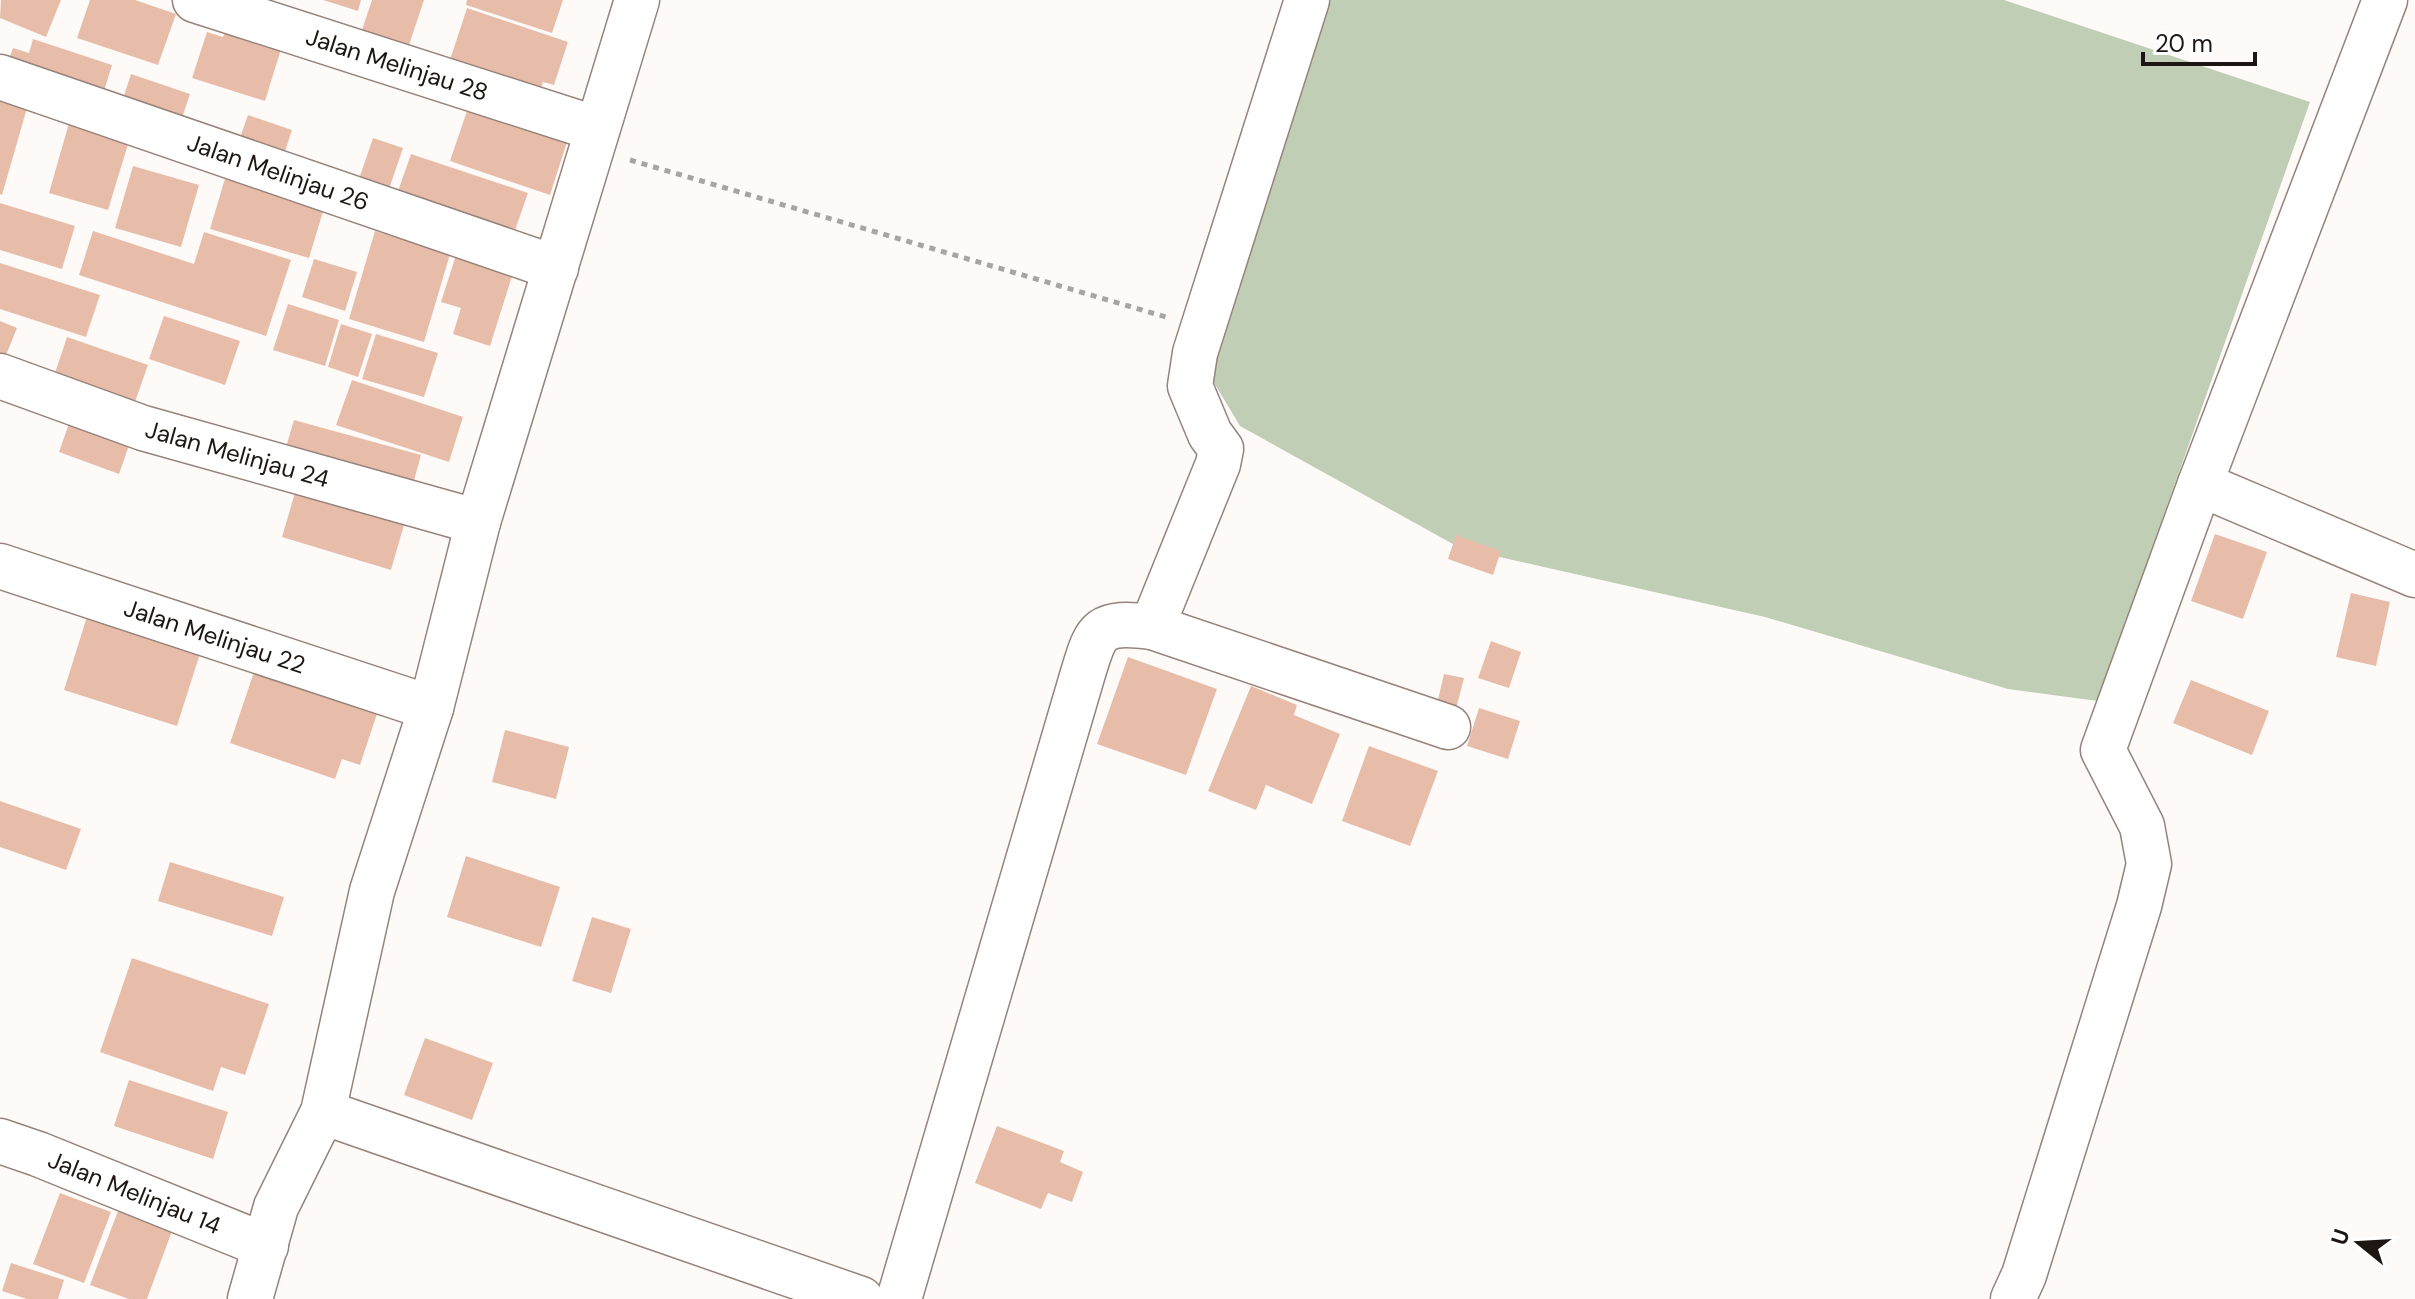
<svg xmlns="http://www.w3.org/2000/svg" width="2415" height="1299" viewBox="0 0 2415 1299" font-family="'DM Sans',sans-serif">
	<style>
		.green { fill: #c0ceb5 }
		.building { fill: #e7bdaa }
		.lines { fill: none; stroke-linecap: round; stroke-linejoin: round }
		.minor-casing { stroke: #96837b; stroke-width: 47 }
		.path { stroke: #a9a4a1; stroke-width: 5; stroke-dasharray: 6 6; stroke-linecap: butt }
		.minor { stroke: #fff; stroke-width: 44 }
		.labels { text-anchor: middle; stroke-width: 8; stroke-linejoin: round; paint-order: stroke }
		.street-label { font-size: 24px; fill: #1d1613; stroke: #fff }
	</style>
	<rect width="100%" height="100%" fill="#fefaf8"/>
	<path class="green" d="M1311,0H2004L2310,102L2098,701L2008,689L1765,617L1460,548L1240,426L1207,371Z"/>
	<path class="building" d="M1,0H61L46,37L0,18Z
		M90,0H135L176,14L158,65L77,38Z
		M323,0H361L358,11Z
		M372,0H424L408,48L361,33Z
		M467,0H563L552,33L466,5Z
		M467,8L568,42L554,85L543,82L538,97L448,66Z
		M227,28L282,46L265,101L192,78L207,32L223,37Z
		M33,39L112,65L100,104L5,72L13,48L29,53Z
		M131,74L190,94L178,130L119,111Z
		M0,100L27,108L2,195L0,194Z
		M469,105L568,139L550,195L450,161Z
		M248,115L292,130L281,164L236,149Z
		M69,123L129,141L108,210L49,193Z
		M373,138L403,148L388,192L358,182Z
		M411,154L528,193L513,236L396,197Z
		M229,165L328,195L309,258L210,229Z
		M133,166L199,185L181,247L115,228Z
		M0,203L75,226L62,269L0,250Z
		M93,231L194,264L204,232L291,260L266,336L79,275Z
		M375,231L450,254L424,342L349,319Z
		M456,255L513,273L490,346L453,334L461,308L441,302Z
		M314,259L357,272L345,311L302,297Z
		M0,263L100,295L86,337L0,309Z
		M288,304L339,320L325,366L273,350Z
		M164,316L240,341L225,385L149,359Z
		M0,321L17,328L0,370Z
		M341,324L372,334L358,377L328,367Z
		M376,334L438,353L424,397L362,379Z
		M67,337L148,365L131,413L51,385Z
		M352,380L463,417L449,462L336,425Z
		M73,412L133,434L119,474L59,452Z
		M294,420L421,455L409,499L281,464Z
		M297,486L406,518L391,570L282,537Z
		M2215,534L2267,552L2243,619L2191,601Z
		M1456,535L1501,551L1493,575L1448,559Z
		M2351,593L2390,602L2376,666L2336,657Z
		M90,607L203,644L177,726L64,690Z
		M1491,641L1521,652L1509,688L1478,678Z
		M1128,657L1217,689L1186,775L1097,744Z
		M255,669L378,711L360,765L342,759L335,779L230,743Z
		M1444,674L1464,678L1456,709L1437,704Z
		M2191,680L2269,711L2252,755L2173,723Z
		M1251,686L1297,705L1294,715L1340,734L1312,804L1266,785L1256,810L1208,791Z
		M1479,708L1520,721L1508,759L1467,746Z
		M505,730L569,747L556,799L492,782Z
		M1369,746L1438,771L1410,846L1342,821Z
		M0,801L81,829L66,870L0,847Z
		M466,856L560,887L541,947L447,917Z
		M170,862L284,897L272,936L158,901Z
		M592,917L631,929L611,993L572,981Z
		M132,958L269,1004L245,1075L221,1067L213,1091L100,1052Z
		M425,1038L493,1063L472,1120L404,1095Z
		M129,1080L228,1112L213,1159L114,1126Z
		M997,1126L1064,1151L1060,1162L1083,1172L1072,1202L1048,1193L1041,1209L975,1183Z
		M60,1193L111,1212L84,1283L33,1264Z
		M118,1211L172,1231L147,1299H129L90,1285Z
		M11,1263L64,1280L58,1299H27L2,1291Z"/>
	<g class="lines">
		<defs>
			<g id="minor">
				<path id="s1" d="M195,0L597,129"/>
				<path id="s2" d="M0,77L556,268"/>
				<path id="s3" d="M0,376L143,428L478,522"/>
				<path d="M2200,484L2415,575"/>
				<path id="s4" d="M0,566L431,708"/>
				<path d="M1152,627L1218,464L1221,449L1210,434L1190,386L1195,353L1307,0"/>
				<path d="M323,1112L861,1299"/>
				<path id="s5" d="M0,1141L38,1154L266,1246"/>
				<path d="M250,1299L276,1207L323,1112L372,891L431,708L478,522L637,0"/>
				<path d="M899,1299L1081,680C1096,630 1096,620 1152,627L1448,727"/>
				<path d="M2013,1299L2024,1275L2139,906L2149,864L2142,826L2103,750L2200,484L2385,0"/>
			</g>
		</defs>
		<use href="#minor" class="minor-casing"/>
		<path class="path" d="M630,160L1166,317"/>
		<use href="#minor" class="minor"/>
	</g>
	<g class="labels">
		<g class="street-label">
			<text dy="8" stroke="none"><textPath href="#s1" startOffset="212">Jalan Melinjau 28</textPath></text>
			<text dy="8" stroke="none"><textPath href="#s2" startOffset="294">Jalan Melinjau 26</textPath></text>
			<text dy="8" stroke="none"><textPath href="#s3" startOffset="250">Jalan Melinjau 24</textPath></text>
			<text dy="8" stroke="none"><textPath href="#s4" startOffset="226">Jalan Melinjau 22</textPath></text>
			<text dy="8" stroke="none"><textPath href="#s5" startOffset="144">Jalan Melinjau 14</textPath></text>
		</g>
	</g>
	<g transform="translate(2359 1243) rotate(288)" stroke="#ffffff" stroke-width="6" paint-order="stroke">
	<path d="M0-6L14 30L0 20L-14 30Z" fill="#1d1613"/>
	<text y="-12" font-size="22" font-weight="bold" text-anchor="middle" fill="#1d1613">U</text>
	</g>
	<path d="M2143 52v12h112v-12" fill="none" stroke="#1d1613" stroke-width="4"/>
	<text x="2155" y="52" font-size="24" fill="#1d1613" stroke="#ffffff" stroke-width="6" paint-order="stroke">20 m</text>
</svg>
